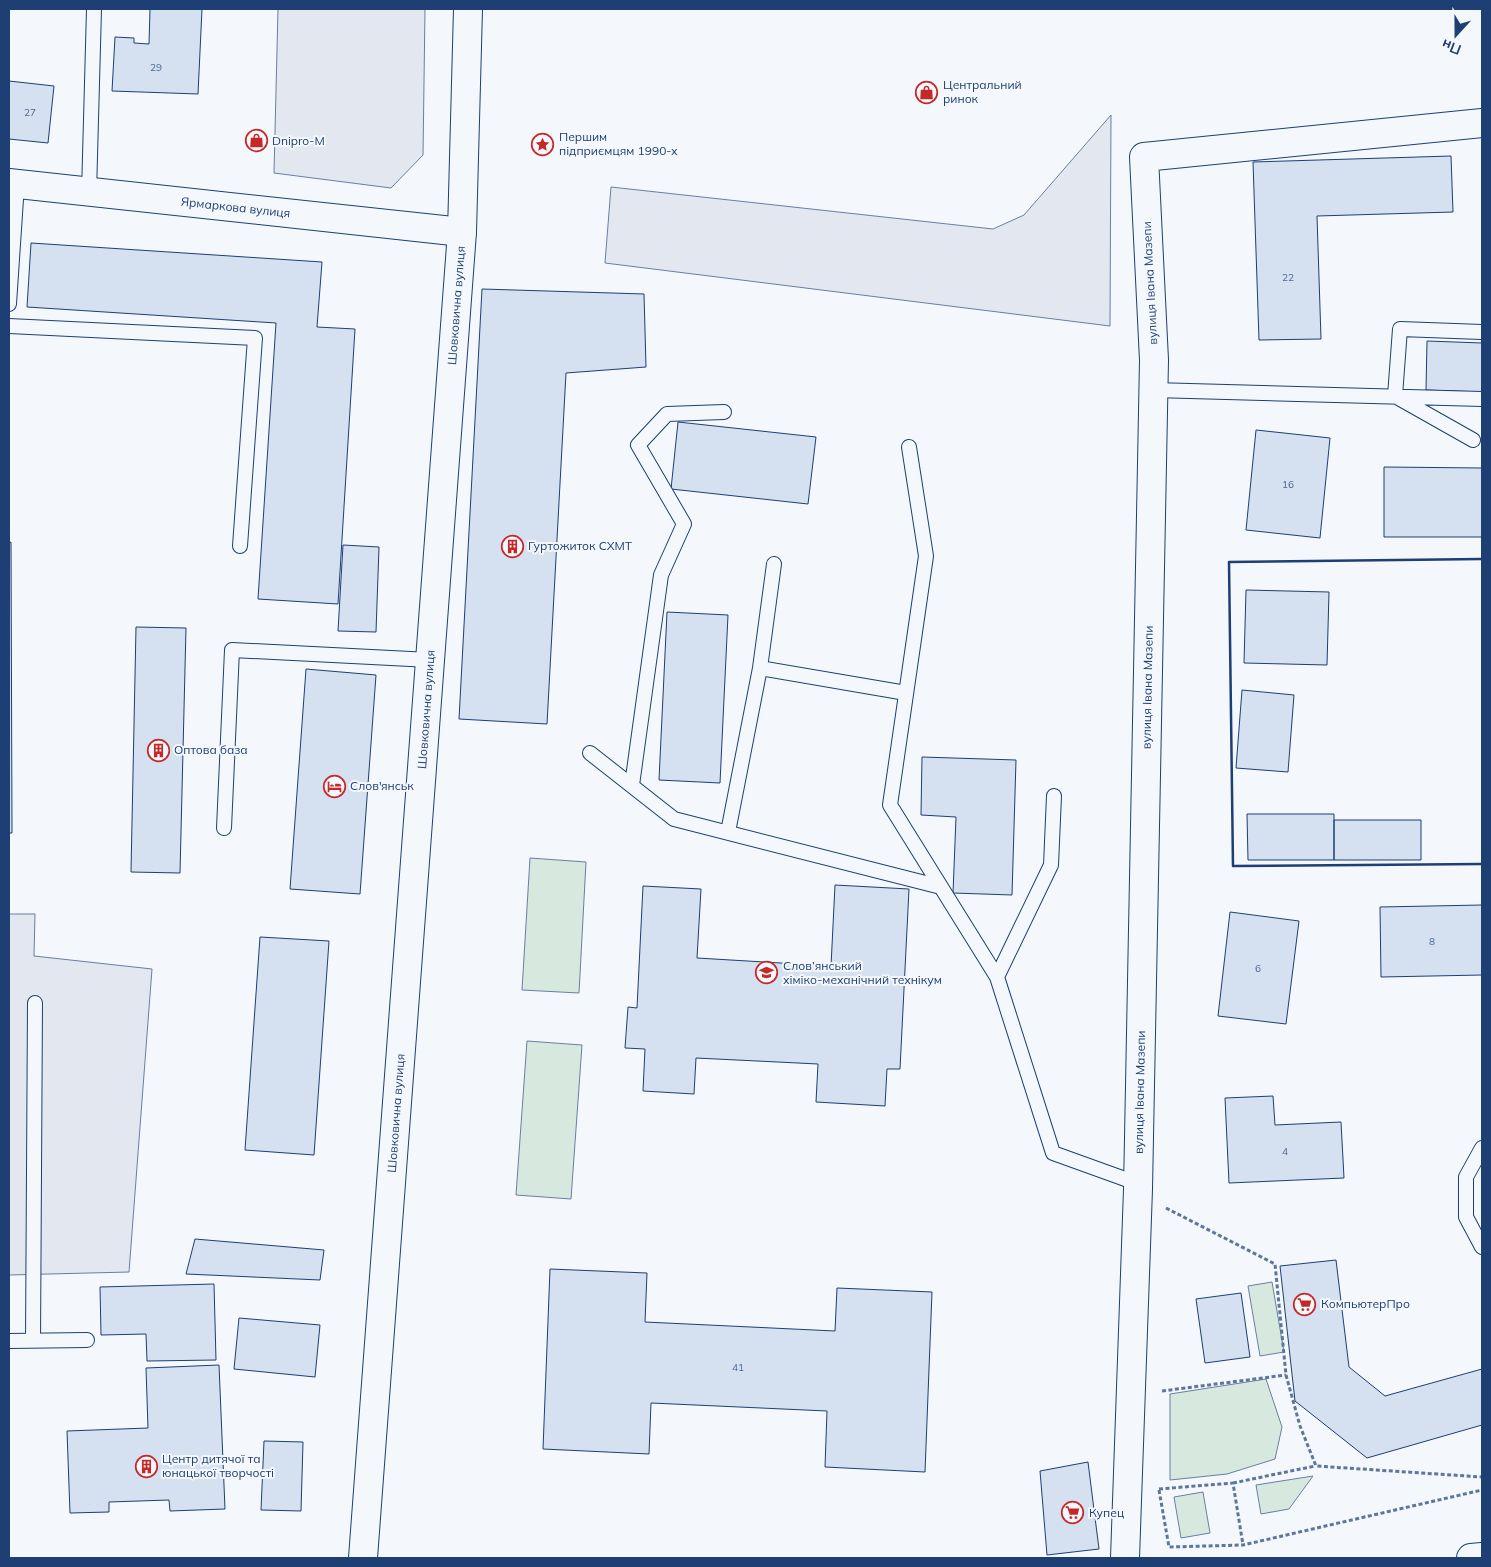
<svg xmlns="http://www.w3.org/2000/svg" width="1491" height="1567" viewBox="0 0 1491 1567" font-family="Mulish,sans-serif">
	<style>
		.green { fill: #d7e8df; stroke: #687fa3 }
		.parking { fill: #e3e8f0; stroke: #687fa3 }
		.building { fill: #d5e0f0; stroke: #1d3f73 }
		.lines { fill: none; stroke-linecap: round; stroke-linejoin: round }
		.lane-casing { stroke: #1d3f73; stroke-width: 16 }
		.street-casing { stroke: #1d3f73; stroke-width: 30 }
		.secondary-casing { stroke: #1d3f73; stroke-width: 30 }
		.path { stroke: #5e769c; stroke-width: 3; stroke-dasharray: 4 2.5; stroke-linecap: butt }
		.lane { stroke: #f4f7fb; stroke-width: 14 }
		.street { stroke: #f4f7fb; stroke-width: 28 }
		.secondary { stroke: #f4f7fb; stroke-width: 28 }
		.wall { stroke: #1d3f73; stroke-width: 2.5 }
		.labels { text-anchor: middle; stroke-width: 4; stroke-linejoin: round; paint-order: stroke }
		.number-label { font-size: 10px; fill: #4b6792 }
		.poi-label { font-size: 12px; fill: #1d3f73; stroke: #f4f7fb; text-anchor: start }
		.street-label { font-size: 12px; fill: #1d3f73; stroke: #f4f7fb }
	</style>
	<rect width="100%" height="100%" fill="#f4f7fb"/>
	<path class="green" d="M530,858L586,862L579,993L522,990Z
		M527,1041L582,1045L571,1199L516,1195Z
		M1272,1282L1284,1352L1260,1356L1248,1286Z
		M1266,1379L1282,1427L1275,1459L1227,1474L1170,1480V1394Z
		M1313,1476L1289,1509L1261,1514L1256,1485Z
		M1203,1492L1210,1533L1181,1538L1174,1497Z"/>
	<path class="parking" d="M278,9H425L423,155L391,188L274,173Z
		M1111,115L1110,326L605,263L611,187L993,229L1024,215Z
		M9,914H35L34,956L152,969L129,1272L9,1275Z"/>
	<path class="building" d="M150,9H202L198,94L112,91L115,37L134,38V43L149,44Z
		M9,81L54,86L48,143L9,139Z
		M1451,156L1453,212L1317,216L1321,339L1259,340L1253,162Z
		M31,243L322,262L317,327L355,329L338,604L258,599L276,323L27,307Z
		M482,289L644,294L646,367L566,373L547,724L459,719Z
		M1427,341L1482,343V392L1426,390Z
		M678,422L816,437L808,504L671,489Z
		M1256,430L1330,438L1320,538L1246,530Z
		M1384,467L1482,468V537H1384Z
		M11,542L12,833H9V543Z
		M343,545L379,547L376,632L338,631Z
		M1246,590L1329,592L1327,665L1244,663Z
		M667,612L728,615L720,783L659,780Z
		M136,627L186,628L180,873L131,872Z
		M306,669L376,675L360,894L290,889Z
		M1242,690L1294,695L1288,772L1236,768Z
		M922,757L1016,760L1012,895L953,893L956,817L921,815Z
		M1247,814H1334V860H1248Z
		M1334,820H1421V860H1334Z
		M835,885L909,889L900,1069H887L885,1106L816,1102L818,1064L696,1058L694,1094L643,1091L645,1049L625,1048L628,1007L637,1008L643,886L701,889L697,958L831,966Z
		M1482,905V975L1381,977L1380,907Z
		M1230,912L1299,921L1286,1024L1218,1016Z
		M260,937L329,941L314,1155L245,1150Z
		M1273,1096L1275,1125L1341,1122L1344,1178L1229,1183L1225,1098Z
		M195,1239L324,1250L320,1280L186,1274Z
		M1336,1260L1349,1367L1385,1396L1482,1369V1425L1367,1458L1295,1401L1280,1266Z
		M550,1269L647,1273L645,1322L835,1331L837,1288L932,1292L925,1472L825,1467L827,1411L651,1403L649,1454L543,1449Z
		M214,1284L216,1360L147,1361L146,1334L101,1335L100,1287Z
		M1241,1293L1250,1357L1205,1363L1196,1299Z
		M239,1318L320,1325L315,1377L234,1369Z
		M219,1365L225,1509L170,1511L169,1500L109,1502V1512L70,1513L67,1431L148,1428L146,1368Z
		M264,1441L303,1442L301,1511L261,1510Z
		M1088,1462L1099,1549L1047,1555L1040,1471Z"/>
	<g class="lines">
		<defs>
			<path id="lane" d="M89,193L94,9
				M9,304L17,184
				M9,326L255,338L240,546
				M1153,390L1482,399
				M1473,440L1395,396L1400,329L1482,332
				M909,447L926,556L890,805L997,977
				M760,668L774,564
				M590,753L674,819L941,887
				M632,785L661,575L684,524L638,445L667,414L724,412
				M1054,796L1051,865L997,977L1053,1153L1139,1184
				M224,828L232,650L430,660
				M728,832L760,668L906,693
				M1482,1148L1466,1177V1217L1482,1247
				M9,1341L87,1340
				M33,1341L35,1003"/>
			<g id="street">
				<path id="s1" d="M9,183L462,232"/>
				<path id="s2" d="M363,1558L462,232L468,9"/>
				<path id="s3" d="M1125,1558L1138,1189L1154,360L1144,157L1482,123"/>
			</g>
			<path id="secondary" d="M1471,1558L1482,1557"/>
		</defs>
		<use href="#lane" class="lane-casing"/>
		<use href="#street" class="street-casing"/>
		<use href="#secondary" class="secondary-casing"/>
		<path class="path" d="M1166,1208L1275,1264L1286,1375L1300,1426L1316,1466L1482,1477
			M1162,1391L1286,1375
			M1233,1483L1315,1466
			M1159,1489L1233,1483L1243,1545
			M1159,1490L1169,1547L1243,1545L1482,1490"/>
		<use href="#lane" class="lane"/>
		<use href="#street" class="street"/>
		<use href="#secondary" class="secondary"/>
		<path class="wall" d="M1482,559L1229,562L1233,866L1482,864"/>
	</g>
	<defs>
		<symbol id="shop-ring" viewBox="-11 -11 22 22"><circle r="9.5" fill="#f4f7fb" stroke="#c62828" stroke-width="1.5"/><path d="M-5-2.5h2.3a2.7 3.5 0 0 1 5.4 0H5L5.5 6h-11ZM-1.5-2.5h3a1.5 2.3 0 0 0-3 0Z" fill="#c62828"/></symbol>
		<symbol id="sight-ring" viewBox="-11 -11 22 22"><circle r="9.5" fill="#f4f7fb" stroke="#c62828" stroke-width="1.5"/><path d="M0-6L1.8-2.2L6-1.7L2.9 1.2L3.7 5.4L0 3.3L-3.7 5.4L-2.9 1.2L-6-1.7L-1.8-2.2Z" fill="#c62828"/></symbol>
		<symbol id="building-ring" viewBox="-11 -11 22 22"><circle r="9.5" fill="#f4f7fb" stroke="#c62828" stroke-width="1.5"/><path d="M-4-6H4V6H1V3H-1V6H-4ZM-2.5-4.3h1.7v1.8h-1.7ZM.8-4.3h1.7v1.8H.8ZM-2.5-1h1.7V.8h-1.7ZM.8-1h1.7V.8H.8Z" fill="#c62828"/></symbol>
		<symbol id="hotel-ring" viewBox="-11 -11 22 22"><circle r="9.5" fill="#f4f7fb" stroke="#c62828" stroke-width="1.5"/><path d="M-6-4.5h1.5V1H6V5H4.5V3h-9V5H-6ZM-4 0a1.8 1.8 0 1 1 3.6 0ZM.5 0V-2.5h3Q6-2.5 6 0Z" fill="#c62828"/></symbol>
		<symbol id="university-ring" viewBox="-11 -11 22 22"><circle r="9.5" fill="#f4f7fb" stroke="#c62828" stroke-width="1.5"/><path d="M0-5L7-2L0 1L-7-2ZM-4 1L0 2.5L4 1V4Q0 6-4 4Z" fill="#c62828"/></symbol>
		<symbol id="supermarket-ring" viewBox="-11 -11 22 22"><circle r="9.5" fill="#f4f7fb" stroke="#c62828" stroke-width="1.5"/><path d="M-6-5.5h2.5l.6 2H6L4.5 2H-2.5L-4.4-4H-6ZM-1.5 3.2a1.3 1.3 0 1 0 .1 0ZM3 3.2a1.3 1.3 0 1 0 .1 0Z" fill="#c62828"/></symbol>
	</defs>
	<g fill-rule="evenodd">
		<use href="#shop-ring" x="914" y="80" width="25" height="25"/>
		<use href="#shop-ring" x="244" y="128" width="25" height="25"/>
		<use href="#sight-ring" x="530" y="132" width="25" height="25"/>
		<use href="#building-ring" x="500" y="534" width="25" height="25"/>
		<use href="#building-ring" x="146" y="738" width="25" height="25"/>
		<use href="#hotel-ring" x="322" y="774" width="25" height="25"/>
		<use href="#university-ring" x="754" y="960" width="25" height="25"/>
		<use href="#supermarket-ring" x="1292" y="1292" width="25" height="25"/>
		<use href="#building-ring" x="134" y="1454" width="25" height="25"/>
		<use href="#supermarket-ring" x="1060" y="1500" width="25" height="25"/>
	</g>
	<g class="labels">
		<g class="number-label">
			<text x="156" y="71">29</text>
			<text x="30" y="116">27</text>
			<text x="1288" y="281">22</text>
			<text x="1288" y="488">16</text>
			<text x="1432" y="945">8</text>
			<text x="1258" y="972">6</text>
			<text x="1285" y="1155">4</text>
			<text x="738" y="1371">41</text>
		</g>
		<g class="poi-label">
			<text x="943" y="89">Центральний<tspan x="943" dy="14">ринок</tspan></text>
			<text x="559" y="141">Першим<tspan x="559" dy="14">підприємцям 1990-х</tspan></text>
			<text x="272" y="145">Dnipro-M</text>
			<text x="528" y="550">Гуртожиток СХМТ</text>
			<text x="174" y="754">Оптова база</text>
			<text x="350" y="790">Слов'янськ</text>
			<text x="783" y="970">Слов’янський<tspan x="783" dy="14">хіміко-механічний технікум</tspan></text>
			<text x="1321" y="1308">КомпьютерПро</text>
			<text x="162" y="1463">Центр дитячої та<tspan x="162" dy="14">юнацької творчості</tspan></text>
			<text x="1089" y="1517">Купец</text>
		</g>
		<g class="street-label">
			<text dy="4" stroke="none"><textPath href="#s1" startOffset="228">Ярмаркова вулиця</textPath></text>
			<text transform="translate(1150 283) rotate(-93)" y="4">вулиця Івана Мазепи</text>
			<text dy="4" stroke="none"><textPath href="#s2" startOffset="1256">Шовковична вулиця</textPath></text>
			<text dy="4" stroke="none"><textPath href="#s3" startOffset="871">вулиця Івана Мазепи</textPath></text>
			<text dy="4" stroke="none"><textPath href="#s2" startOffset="851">Шовковична вулиця</textPath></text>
			<text dy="4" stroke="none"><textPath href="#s3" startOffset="466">вулиця Івана Мазепи</textPath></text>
			<text dy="4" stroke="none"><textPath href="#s2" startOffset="446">Шовковична вулиця</textPath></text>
		</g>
	</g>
	<rect width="1491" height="1567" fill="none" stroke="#1d3f73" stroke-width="20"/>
	<g transform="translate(1456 35) rotate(201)" stroke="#f4f7fb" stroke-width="4" paint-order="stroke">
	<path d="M0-4L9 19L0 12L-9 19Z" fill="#1d3f73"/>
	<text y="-8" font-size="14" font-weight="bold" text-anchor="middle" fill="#1d3f73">Пн</text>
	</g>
</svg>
